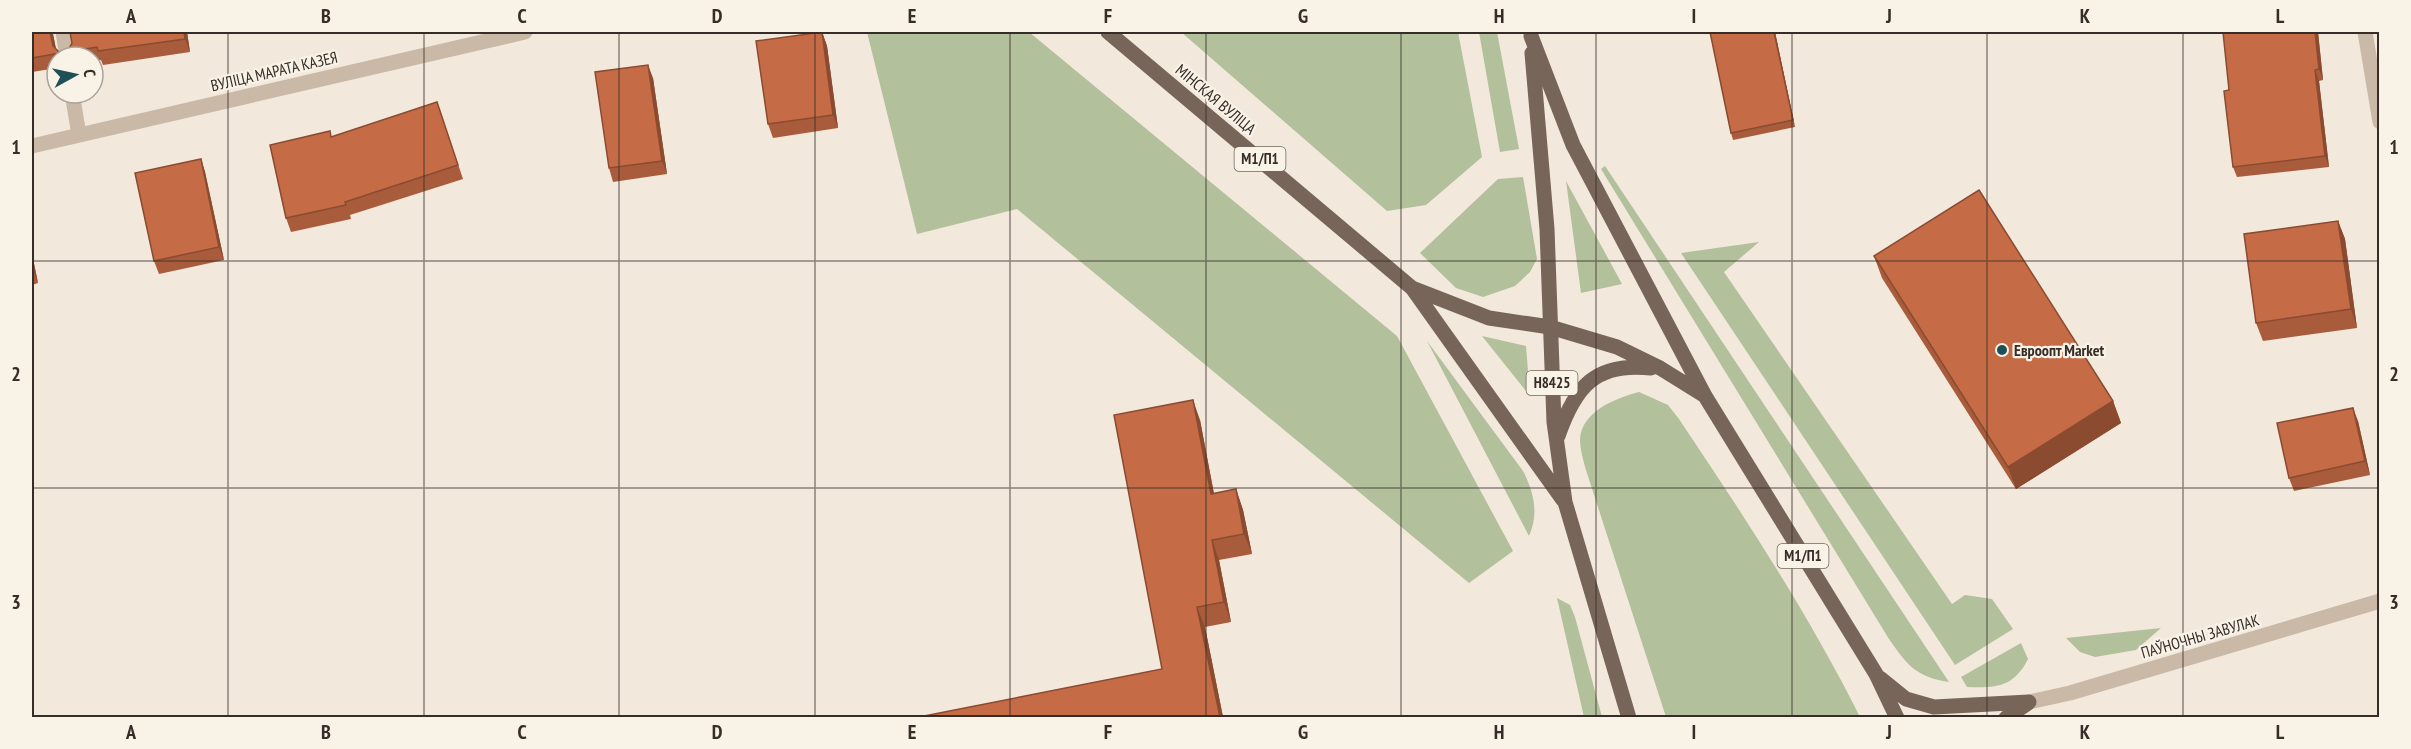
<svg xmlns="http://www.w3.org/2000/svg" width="2411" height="749" viewBox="0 0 2411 749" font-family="'PT Sans Narrow',sans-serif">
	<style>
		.green { fill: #b2c19b }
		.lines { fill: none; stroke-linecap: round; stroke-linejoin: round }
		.minor { stroke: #cab9a7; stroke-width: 15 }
		.major { stroke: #786559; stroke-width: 15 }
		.wall { fill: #a95c3c }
		.shaded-wall { fill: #8a4b31 }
		.building { fill: #c56b46; stroke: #8a4b31; stroke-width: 1.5 }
		.grid { fill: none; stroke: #362d28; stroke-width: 1.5; stroke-opacity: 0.55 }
		.poi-dot { fill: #1d5157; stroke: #f9f2e7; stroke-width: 2 }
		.labels { text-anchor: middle; stroke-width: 4.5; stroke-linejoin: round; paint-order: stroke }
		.shield { fill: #f9f2e7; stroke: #706861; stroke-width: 1.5 }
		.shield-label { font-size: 15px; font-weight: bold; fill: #362d28 }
		.street-label { font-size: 16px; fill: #362d28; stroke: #f9f2e7 }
		.poi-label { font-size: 16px; font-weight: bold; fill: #362d28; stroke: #f9f2e7; text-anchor: start }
		.neatline { fill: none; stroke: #362d28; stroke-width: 2 }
		.grid-label { font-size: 20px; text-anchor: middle; font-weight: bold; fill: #362d28 }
	</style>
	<rect width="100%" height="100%" fill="#f2e8db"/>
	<path class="green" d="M867,32H1029L1397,336L1513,551L1469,583L1017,209L917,234Z
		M1181,32H1458L1482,157L1426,205L1387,211Z
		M1479,32H1497L1519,149L1500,152Z
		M1605,166L1949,682C1916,677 1907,665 1889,639L1601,169Z
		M1523,177L1537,259L1530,272L1515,286L1483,297L1456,288L1420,253L1498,179Z
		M1566,181L1622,284L1581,293Z
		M1759,242L1724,272L1952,604L1965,595L1992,599L2013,629L1955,665L1681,253Z
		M1482,336L1526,346L1530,396Z
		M1427,341L1523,471C1534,492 1539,514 1529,536Z
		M1639,392L1668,405L1679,419C1744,516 1808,613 1860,717H1666L1585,467C1583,459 1580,448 1580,439C1582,411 1616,398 1639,392Z
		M1557,598L1570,605L1575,617L1602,717H1584Z
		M2161,628L2136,650L2095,657L2080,652L2066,638Z
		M2021,643L2028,659C2014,687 1997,688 1967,687L1961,677Z"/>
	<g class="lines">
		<path class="minor" d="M63,32L67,57
			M2365,32L2380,122
			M72,93L79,135
			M32,146L525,32
			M2029,702L2070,693L2380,601"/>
		<path class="major" d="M1108,32L1412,288L1563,500
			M1531,36L1573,145L1705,396L1876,674L1897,718
			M1532,53L1547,229L1554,422L1565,502L1629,718
			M1412,288L1489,318L1550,327L1617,347L1660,368L1705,396
			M1558,436C1575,387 1595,362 1651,368
			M1880,678L1906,699L1934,707L2029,702
			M2006,718L2028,703"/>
	</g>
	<path class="wall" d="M32,32L53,34L56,49L60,53L62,57H57V68L32,72Z
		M70,32H187L190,52L103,65L101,60L93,62V57H69L67,52L72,43Z
		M822,32L827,46L838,128L773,138L768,124Z
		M1710,32H1775L1795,127L1733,140L1731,133Z
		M2223,32H2318L2323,80L2319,81L2329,167L2237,177L2233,167L2229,90Z
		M653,78L667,174L613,182L609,168Z
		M442,116L463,179L350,215L351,219L291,232L286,218Z
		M201,159L205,172L224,260L159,274L154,261Z
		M2338,221L2345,239L2357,328L2263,341L2256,323Z
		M32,254L38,283L32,285Z
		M1874,256L2113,401L2121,423L2016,489L1882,278Z
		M1200,420L1214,494L1236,489L1243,510L1252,554L1219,560L1231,622L1205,627L1223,717H919L1162,669Z
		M2358,421L2370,475L2294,491L2289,478Z"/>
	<path class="shaded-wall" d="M50,32H54L53,34L57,54L53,46Z
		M184,32H187L190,52L185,39Z
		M822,32L827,46L838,128L833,115Z
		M1774,32H1775L1795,127L1793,120Z
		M2315,32H2318L2323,80L2319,69Z
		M648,65L653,78L667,174L662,161Z
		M2315,70L2319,81L2329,167L2325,156Z
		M201,159L205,172L224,260L219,247Z
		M2338,221L2345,239L2357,328L2351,309Z
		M32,254L38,283L33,270L32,262Z
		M1193,400L1200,420L1218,515L1211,494Z
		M2113,401L2121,423L2016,489L2008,467Z
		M2353,408L2358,421L2370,475L2365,461Z
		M1236,489L1243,510L1252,554L1244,534Z
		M1212,540L1219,560L1231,622L1224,602Z
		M1197,607L1205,627L1223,717H1220Z"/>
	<path class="building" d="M32,32H50L53,46L60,53L32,58Z
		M70,32H184L185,39L98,51L97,47L67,52L72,43Z
		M822,32L833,115L768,124L756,41Z
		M1710,32H1774L1793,120L1731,133Z
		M2223,32H2315L2319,69L2315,70L2325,156L2233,167L2224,91L2229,90Z
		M648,65L662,161L609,168L595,72Z
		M437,102L458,165L345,202L346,205L286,218L270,145L330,131L331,137Z
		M201,159L219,247L154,261L135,173Z
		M1979,190L2113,401L2008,467L1874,256Z
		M2338,221L2351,309L2256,323L2244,234Z
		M1193,400L1211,494L1236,489L1244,534L1212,540L1224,602L1197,607L1220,717H919L1162,669L1114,415Z
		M2353,408L2365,461L2289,478L2277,423Z"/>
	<path class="grid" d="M228,32V718M424,32V718M619,32V718M815,32V718M1010,32V718M1206,32V718M1401,32V718M1596,32V718M1792,32V718M1987,32V718M2183,32V718M32,261H2380M32,488H2380"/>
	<circle class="poi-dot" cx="2002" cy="350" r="6"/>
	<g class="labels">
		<g class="shield">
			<rect x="1234.5" y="147" width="51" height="24" rx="4.5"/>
			<rect x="1526.5" y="371" width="51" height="24" rx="4.5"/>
			<rect x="1777.5" y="544" width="51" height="24" rx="4.5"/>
		</g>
		<g class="shield-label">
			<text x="1260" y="164">М1/П1</text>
			<text x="1552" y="388">Н8425</text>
			<text x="1803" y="561">М1/П1</text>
		</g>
		<g class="street-label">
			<text transform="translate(274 71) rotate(-13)" y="6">ВУЛІЦА МАРАТА КАЗЕЯ</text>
			<text transform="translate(1216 99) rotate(40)" y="6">МІНСКАЯ ВУЛІЦА</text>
			<text transform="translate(2200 636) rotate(-16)" y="6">ПАЎНОЧНЫ ЗАВУЛАК</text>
		</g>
		<g class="poi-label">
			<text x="2014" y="356">Евроопт Market</text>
		</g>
	</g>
	<rect width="2411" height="749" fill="none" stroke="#f9f2e7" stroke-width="66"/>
	<g transform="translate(75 75) rotate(82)"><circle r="28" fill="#f9f2e7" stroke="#aba39b" stroke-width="1.5"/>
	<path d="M0-4.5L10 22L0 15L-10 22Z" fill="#1d5157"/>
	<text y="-9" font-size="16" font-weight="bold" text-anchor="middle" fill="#362d28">С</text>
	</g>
	<rect x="33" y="33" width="2345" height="683" class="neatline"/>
	<g class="grid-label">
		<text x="131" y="23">A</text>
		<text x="326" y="23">B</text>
		<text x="522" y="23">C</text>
		<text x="717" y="23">D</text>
		<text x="912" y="23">E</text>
		<text x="1108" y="23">F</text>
		<text x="1303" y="23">G</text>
		<text x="1499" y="23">H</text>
		<text x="1694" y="23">I</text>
		<text x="1889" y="23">J</text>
		<text x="2085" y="23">K</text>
		<text x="2280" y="23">L</text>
		<text x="16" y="154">1</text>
		<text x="2394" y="154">1</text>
		<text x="16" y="381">2</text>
		<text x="2394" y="381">2</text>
		<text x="16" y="609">3</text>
		<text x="2394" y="609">3</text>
		<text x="131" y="739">A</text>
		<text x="326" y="739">B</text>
		<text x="522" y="739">C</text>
		<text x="717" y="739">D</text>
		<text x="912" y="739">E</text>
		<text x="1108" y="739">F</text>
		<text x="1303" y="739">G</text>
		<text x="1499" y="739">H</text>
		<text x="1694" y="739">I</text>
		<text x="1889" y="739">J</text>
		<text x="2085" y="739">K</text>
		<text x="2280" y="739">L</text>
	</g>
</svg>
